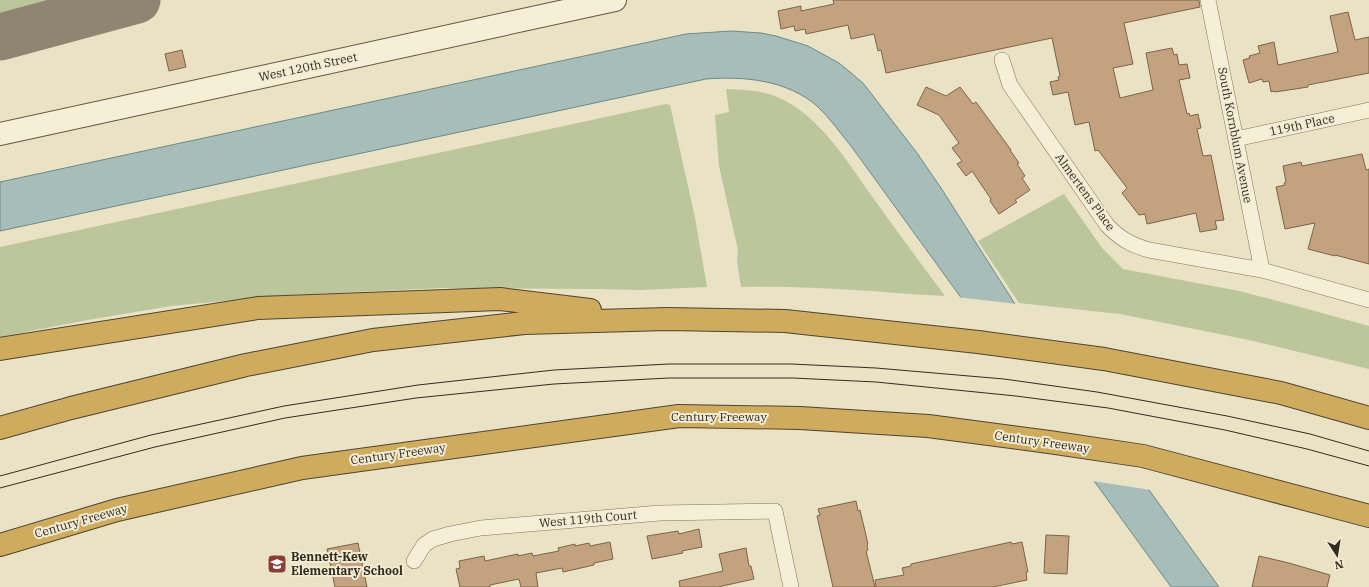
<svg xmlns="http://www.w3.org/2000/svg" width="1369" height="587" viewBox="0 0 1369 587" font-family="'IBM Plex Serif',serif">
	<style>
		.green { fill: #bbc69a }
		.water { fill: #a6bdb9; stroke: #6e8a86 }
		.pier { fill: #e9e2c5 }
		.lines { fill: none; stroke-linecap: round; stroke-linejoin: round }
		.taxiway { stroke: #8e8672; stroke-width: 47 }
		.building { fill: #c3a37f; stroke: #7e6345 }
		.street-casing { stroke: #82755d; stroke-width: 16 }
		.secondary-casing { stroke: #635640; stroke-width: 24 }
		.highway-casing { stroke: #504331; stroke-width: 24 }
		.street { stroke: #f5efd7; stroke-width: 15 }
		.secondary { stroke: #f5efd7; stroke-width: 22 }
		.highway { stroke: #cfab5e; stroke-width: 22 }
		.tram { stroke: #332b1f; stroke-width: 1 }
		.labels { text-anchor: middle; stroke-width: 4; stroke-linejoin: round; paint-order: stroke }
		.street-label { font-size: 12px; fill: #332b1f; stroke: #f1ecd3 }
		.poi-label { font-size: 12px; font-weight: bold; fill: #332b1f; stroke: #f1ecd3; text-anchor: start }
	</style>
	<rect width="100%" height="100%" fill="#e9e2c5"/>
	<path class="green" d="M0,0H47L0,13Z
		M726,89C743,90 761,90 777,97C821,115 849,165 876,202C899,234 922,265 945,296C877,292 809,285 741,287L737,260L738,250L719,166L715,115L729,112Z
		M666,104L670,105L695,218L707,287L641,290L594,289L443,288L288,295L171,306L82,321L0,337V247Z
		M1064,194L1102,248L1123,269L1239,291L1289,304L1369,326V369L1249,340L1120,314L1019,303L978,241Z"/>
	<path class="water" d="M731,31L761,33L776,36L808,46L839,63L863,83L917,153L941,188L1015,304L1219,587H1171L851,146C840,133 830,118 817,106C787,80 744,76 706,79L0,231V182L686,34Z"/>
	<path class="pier" d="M957,297L1017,304L1151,490L1093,481Z"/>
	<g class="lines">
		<path class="taxiway" d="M0,37L137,0"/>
	</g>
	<path class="building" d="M833,0H1199L1200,7L1124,23L1133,64L1113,68L1120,98L1153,90L1146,53L1172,48L1174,55L1177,54L1179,65L1187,64L1190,78L1179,80L1187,114L1189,113L1190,116L1198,114L1201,128L1197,129L1203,156L1211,155L1224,220L1215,221L1217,229L1200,232L1196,213L1147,224L1145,214L1139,215L1122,193L1127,188L1098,150L1095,151L1089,122L1075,125L1068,92L1053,95L1050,82L1059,80L1058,77L1060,76L1052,38L886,73L881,50L878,51L874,34L851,39L848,25L806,34L805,29L795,31L794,26L781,29L778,11L801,6V11L834,4Z
		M1348,12L1355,40L1369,37V73L1308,85V87L1275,92L1274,91L1271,92L1269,81L1263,82L1262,79L1249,83L1243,60L1250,58L1249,56L1260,53L1258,46L1274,42L1278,65L1338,52L1330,16Z
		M182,50L186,67L169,71L165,54Z
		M926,87L946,96L960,87L973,104L976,102L1011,150H1010L1019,163L1017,164L1025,176L1022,178L1030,190L1015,200L1017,202L999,214L990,201L991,199L972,171L966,176L957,164L962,161L952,148L959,143L939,115L917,105Z
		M1362,154L1366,170L1369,169V264L1335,255V256L1308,249L1315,223L1285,229L1276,187L1285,185L1284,183L1286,182L1283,166L1301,162L1302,166Z
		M856,501L858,511L860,510L868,544L867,545L868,550L866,551L875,587H833L817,516L820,515L818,509Z
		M699,529L702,547L682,551L683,553L652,559L647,536L678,531L679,534Z
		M1046,535L1069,536L1067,574L1044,573Z
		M610,542L613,559L594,563V565L563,572L562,568L536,573L538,587H521L519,579L490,585V587H460L456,569L460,568L459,561L484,556L485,561L518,554V556L532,553L533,556L559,551L558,548L575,544V546L589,543L590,546Z
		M1011,542L1012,544L1022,542L1028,572H1026L1027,580L993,587H876L875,580L904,575L902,568L911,566V564Z
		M358,543L367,587H335L327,549Z
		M746,548L749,566H751L754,579L718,587H680L679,581L723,571L719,554Z
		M1259,556L1289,563L1330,575L1327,587H1252Z"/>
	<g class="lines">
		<defs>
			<path id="street" d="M1208,0L1262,270
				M1002,60L1010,85L1107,225C1119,238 1131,245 1149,250L1262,270L1369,300
				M1236,139L1369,110
				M414,561L424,545L433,539L450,534L481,528L660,513L775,511L791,587"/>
			<path id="secondary" d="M0,134L615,0"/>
			<path id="highway" d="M0,349L258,308L500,299L590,310
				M0,428L71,408L246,365L373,340L524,323L667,319L785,321L978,342L1104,359L1281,393L1369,418
				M0,545L117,510L302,468L679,416L800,418L928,426L1049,442L1143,456L1369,516"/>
		</defs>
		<use href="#street" class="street-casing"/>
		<use href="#secondary" class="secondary-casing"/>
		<use href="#highway" class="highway-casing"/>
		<use href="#street" class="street"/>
		<use href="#secondary" class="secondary"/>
		<use href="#highway" class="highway"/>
		<path class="tram" d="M0,476L151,435L284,406L418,385L554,370L669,364H791L876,368L1004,379L1097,392L1227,416L1310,434L1369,451
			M0,488L155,447L285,418L416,398L554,384L669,378H793L876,382L1016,396L1108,408L1225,430L1307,449L1369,466"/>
	</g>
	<defs>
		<symbol id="school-square" viewBox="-11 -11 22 22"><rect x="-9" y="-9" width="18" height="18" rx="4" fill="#8a3d33" stroke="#f1ecd3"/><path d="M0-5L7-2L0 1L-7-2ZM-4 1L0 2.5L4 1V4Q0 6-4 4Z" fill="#fff"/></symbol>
	</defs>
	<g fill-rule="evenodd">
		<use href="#school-square" x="266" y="553" width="22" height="22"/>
	</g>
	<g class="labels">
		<g class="street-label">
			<text transform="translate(308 67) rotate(-12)" y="4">West 120th Street</text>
			<text transform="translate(1302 125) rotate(-12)" y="4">119th Place</text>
			<text transform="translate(1235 135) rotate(79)" y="4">South Kornblum Avenue</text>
			<text transform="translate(1085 192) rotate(54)" y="4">Almertens Place</text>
			<text x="719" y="421">Century Freeway</text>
			<text transform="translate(1042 442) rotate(8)" y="4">Century Freeway</text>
			<text transform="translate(398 454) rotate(-8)" y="4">Century Freeway</text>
			<text transform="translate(588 519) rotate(-5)" y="4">West 119th Court</text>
			<text transform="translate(81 521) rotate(-16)" y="4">Century Freeway</text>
		</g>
		<g class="poi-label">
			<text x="291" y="561">Bennett-Kew<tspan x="291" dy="14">Elementary School</tspan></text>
		</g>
	</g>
	<g transform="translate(1337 555) rotate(168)" stroke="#f1ecd3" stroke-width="3" paint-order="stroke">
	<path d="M0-3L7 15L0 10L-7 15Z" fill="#332b1f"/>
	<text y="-6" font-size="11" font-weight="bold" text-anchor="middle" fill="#332b1f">N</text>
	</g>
</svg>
